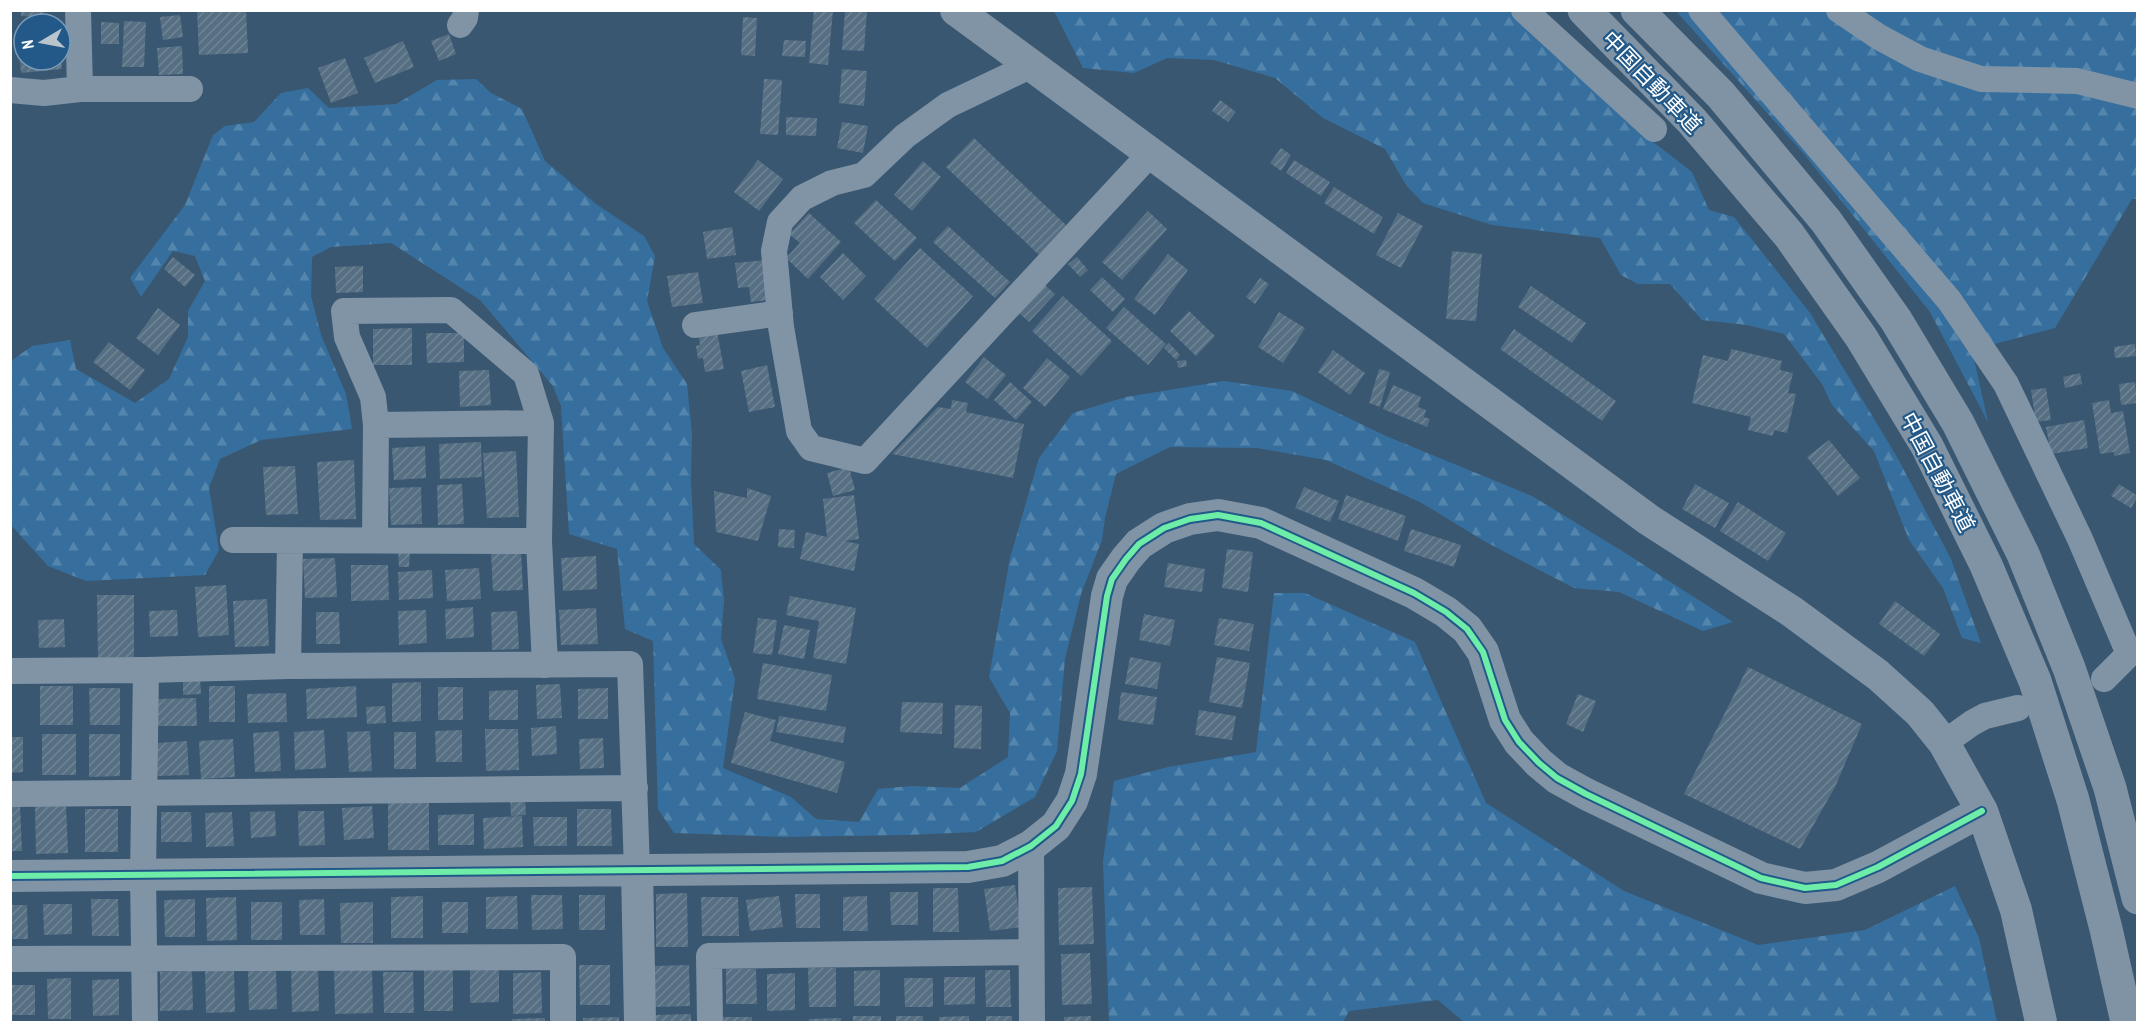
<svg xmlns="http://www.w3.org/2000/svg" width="2148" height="1033" viewBox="0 0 2148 1033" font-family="'PT Sans Narrow','Noto Sans JP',sans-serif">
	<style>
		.forest { fill: url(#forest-firs) }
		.building { fill: url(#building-hatch) }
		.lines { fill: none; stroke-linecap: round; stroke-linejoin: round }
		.minor { stroke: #8094a6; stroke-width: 26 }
		.tertiary { stroke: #8094a6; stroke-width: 32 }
		.motorway { stroke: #8093a4; stroke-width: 33 }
		.cycleway-casing { stroke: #225988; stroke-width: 10 }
		.cycleway { stroke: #6deda7; stroke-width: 6 }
		.labels { text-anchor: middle; stroke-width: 4.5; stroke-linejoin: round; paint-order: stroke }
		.street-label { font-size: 22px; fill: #fff; stroke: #225988 }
	</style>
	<defs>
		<pattern id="forest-firs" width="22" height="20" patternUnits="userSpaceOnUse" patternTransform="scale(1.5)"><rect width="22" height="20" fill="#366f9e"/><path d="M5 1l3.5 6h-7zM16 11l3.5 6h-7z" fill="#5485ad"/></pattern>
		<pattern id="building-hatch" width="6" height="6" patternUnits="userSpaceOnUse" patternTransform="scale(1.5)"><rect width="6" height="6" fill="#566f83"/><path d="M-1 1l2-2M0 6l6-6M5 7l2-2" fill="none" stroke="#6f8596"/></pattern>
	</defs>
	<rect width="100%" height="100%" fill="#395771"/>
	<path class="forest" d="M1054,11H1539L1626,121L1692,172L1709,210L1734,217L1810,313L1897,457L1951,559L1981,643L1962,638L1943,588L1909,540L1874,451L1832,405L1822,384L1784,334L1747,325L1702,320L1670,284H1638L1621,275L1600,238L1492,225L1423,203L1406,185L1385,149L1323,118L1275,78L1214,60L1167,58L1134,73L1083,68Z
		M1676,11H2137V199H2132L2055,328L1972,350L1988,422L1930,312L1804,154Z
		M476,79L491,93L522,109L545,161L596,204L644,236L655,256L647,301L663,348L687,384L692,434L691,480L694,544L721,570L724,601L721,639L735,679L723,768L791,797L816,819L859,822L878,789L911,786L960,788L1008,757L1010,713L989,677L1010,558L1039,458L1073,413L1126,397L1224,381L1292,391L1386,436L1532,496L1622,551L1733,622L1703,631L1619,592L1574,588L1484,541L1420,502L1326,460L1257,448L1170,447L1116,474L1105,518L1102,540L1081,594L1065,659L1057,751L1035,797L976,832L907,835L782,837L674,833L658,809L653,641L625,629L617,549L569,534L561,406L553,386L480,300L391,243L331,247L312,257L311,296L321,335L346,394L352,429L261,440L220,459L209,488L219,550L205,575L86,581L48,566L11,525V361L32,346L70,340L76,369L135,403L169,379L188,337V311L205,281L195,256L173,251L141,297L130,278L185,205L213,135L225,126L254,122L281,93L308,88L329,108L396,104L437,80Z
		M1274,593H1305L1415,642L1486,803L1624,891L1758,945L1865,930L1955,886L1979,938L1997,1022H1464L1438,1000L1349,1011L1343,1022H1109L1103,861L1114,781L1168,767L1256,752Z"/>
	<path class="building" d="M21,10H44L43,17L21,16Z
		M197,10H246L248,53L199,55Z
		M814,10H833L828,65L809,63Z
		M845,10H867L864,51L842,50Z
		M180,15L183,37L163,40L160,17Z
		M743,17L757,18L755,56L741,55Z
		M124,21L146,22L144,67H122Z
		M101,22L119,23V44H101Z
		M24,27V60H61L62,69L21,73L17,28Z
		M449,34L456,54L439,61L431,41Z
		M784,40L806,41L805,57L782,56Z
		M403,41L414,67L375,83L364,58Z
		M182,46L183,74L159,75L157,48Z
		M345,58L358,93L331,103L318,68Z
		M842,69L867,71L864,106L839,103Z
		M764,79L782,80L778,135L760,134Z
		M1220,100L1236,112L1228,122L1212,111Z
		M786,117L817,118L816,136L786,135Z
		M842,122L868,126L863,153L837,148Z
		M974,138L1067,226L1039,255L946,167Z
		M1281,148L1291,155L1281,171L1270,163Z
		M758,160L783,179L759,211L734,192Z
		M1294,160L1330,182L1321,196L1286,173Z
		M923,161L941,177L912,211L894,195Z
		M1334,187L1383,217L1374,234L1324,203Z
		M876,200L917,238L895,261L854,223Z
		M1148,211L1167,229L1122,280L1102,262Z
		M809,213L841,242L808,279L786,258L800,243L789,234Z
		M1398,213L1423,226L1401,268L1376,255Z
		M948,226L1010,282L995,298L933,242Z
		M732,227L736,255L707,259L703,232Z
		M920,248L973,296L927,348L874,299Z
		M1452,251L1482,254L1476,321L1446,319Z
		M843,253L866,276L843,300L820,277Z
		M1168,254L1188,270L1155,315L1134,299Z
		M173,257L195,275L185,287L164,269Z
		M1077,257L1088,270L1080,277L1068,264Z
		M767,260L768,300L751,302L749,287L738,288L735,263Z
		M363,266V292L336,293L335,267Z
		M698,272L703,303L672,307L667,276Z
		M1102,277L1125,299L1113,312L1090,290Z
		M1260,278L1269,284L1255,304L1246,297Z
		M1045,285L1055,294L1029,322L1019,313Z
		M1531,286L1586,323L1572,343L1518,307Z
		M1063,296L1112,341L1081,376L1032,331Z
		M1124,307L1166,344L1148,365L1106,328Z
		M158,308L180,325L158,355L136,338Z
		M1189,311L1215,336L1196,356L1170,331Z
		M1279,312L1305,328L1283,363L1258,347Z
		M412,328V365H373V329Z
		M1514,329L1616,401L1602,421L1500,349Z
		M717,331L724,369L705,372L703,358L698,359L696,346L700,345L698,334Z
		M426,333H464V362L427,363Z
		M109,342L145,370L130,390L93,362Z
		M1169,343L1180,355L1176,360L1164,348Z
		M2135,344L2136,356L2115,358L2114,347Z
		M1731,349L1782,361L1780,370L1793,373L1788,393L1796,394L1787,433L1774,430L1773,436L1748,430L1751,417L1692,403L1703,355L1728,361Z
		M1333,350L1365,373L1350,395L1318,372Z
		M984,357L1006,375L987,399L965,382Z
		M1047,358L1070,377L1045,407L1023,388Z
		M1186,360L1187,366L1178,368L1177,361Z
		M767,365L775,407L749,412L741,371Z
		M1379,369L1390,372L1380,407L1369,403Z
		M489,370L491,405L460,407L459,371Z
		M2080,373L2082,384L2065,388L2063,377Z
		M1010,382L1032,402L1016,420L994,400Z
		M2135,382L2137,403L2121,405L2119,384Z
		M1393,385L1421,397L1418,407L1426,410L1424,417L1430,419L1427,427L1383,409Z
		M2046,388L2051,420L2036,422L2031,390Z
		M952,400L968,403L966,412L1024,424L1013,478L892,454L938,407L951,409Z
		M2109,400L2111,413L2123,411L2130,453L2114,456V452L2100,454L2092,403Z
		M2084,420L2088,448L2051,454L2046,427Z
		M1829,440L1860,478L1838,496L1807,457Z
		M481,442L482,477L440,479L439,444Z
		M425,446L426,478L394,480L392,448Z
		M516,451L519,517L487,518L483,453Z
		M354,460L356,519L320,520L317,462Z
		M295,466L298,514L266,515L263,467Z
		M849,467L855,490L833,496L827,473Z
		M462,484L464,524L438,525L437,485Z
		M1695,484L1729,503L1715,528L1682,509Z
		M2119,484L2138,496L2131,508L2111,496Z
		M421,487L422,524L391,525L389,488Z
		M1304,487L1339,501L1330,522L1295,508Z
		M747,488L771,496L758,541L716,532L714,491L747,498Z
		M854,495L859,539L844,541L859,544L854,571L800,559L806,532L827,537L823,499Z
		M1346,495L1406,516L1398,541L1338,519Z
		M1738,502L1786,533L1768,561L1720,531Z
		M779,529L795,530L794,548L778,547Z
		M1411,529L1461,545L1454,567L1404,551Z
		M1227,549L1253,552L1248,592L1222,588Z
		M398,552H410L409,567H399Z
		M521,553L523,590L493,591L491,554Z
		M596,556L597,589L563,591L561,558Z
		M335,558L337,597L305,598L303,559Z
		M1168,563L1205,569L1202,592L1164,587Z
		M351,565H388L389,600L351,601Z
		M479,568L481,599L447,601L445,570Z
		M432,570L433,598L399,600L398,572Z
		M226,585L229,635L198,637L195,587Z
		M97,595H134V657L98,658Z
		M790,596L856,608L846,664L813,658L819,621L786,615Z
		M267,599L269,646L235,647L233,601Z
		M1895,601L1940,634L1924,656L1879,624Z
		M473,607L474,637L446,639L445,609Z
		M596,608L598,644L561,645L559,610Z
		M177,610L178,636L150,637L149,611Z
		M426,610L427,643L399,645L398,611Z
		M517,611L519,649L492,650L491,612Z
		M316,612H339L340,644H316Z
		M1144,614L1175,620L1170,646L1139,640Z
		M758,618L777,620L772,655L753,653Z
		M1219,618L1254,624L1249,651L1214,645Z
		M64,619L65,647L39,648L38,620Z
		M784,625L810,630L804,659L778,654Z
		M1130,657L1161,663L1157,689L1125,684Z
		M1217,657L1250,663L1242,708L1209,702Z
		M763,663L832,675L826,711L757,699Z
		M1748,667L1862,724L1835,787L1800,849L1684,794Z
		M200,677L201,694L183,695V678Z
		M421,682V721L392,722V683Z
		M560,684L562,718L537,719L536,685Z
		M40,686H73V725H40Z
		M209,686H235V722H209Z
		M356,686L357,717L307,719L306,689Z
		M438,687H463V720H438Z
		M89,688H120V725H90Z
		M608,688V719H578V689Z
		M518,690V720H489V691Z
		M1121,692L1157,697L1153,725L1118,720Z
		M286,693L287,722L248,723L247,694Z
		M1578,694L1596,701L1583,732L1566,724Z
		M196,698L197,726H158L157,699Z
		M902,702L943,703L942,734L900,732Z
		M955,705L982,706L981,749L954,748Z
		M385,706L386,723L367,724L366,707Z
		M1199,710L1236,716L1232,740L1195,735Z
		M745,712L776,720L770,741L845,762L837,793L731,763Z
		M779,716L846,727L843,743L776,732Z
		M556,726L557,754L532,756L531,728Z
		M485,729H518L519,770L486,771Z
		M324,730L326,768L295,770L294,732Z
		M462,730V762H436L435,731Z
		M279,731L281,771L255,772L253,733Z
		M370,731L372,771L349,772L347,732Z
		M394,732H416V769H394Z
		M42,734H76V775H42Z
		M89,734H120V776L89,777Z
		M10,737H23V772L10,773Z
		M603,738L604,768L580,769L579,739Z
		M233,739L235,777L201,779L199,741Z
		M187,741L189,775L157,776L156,743Z
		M510,799H525L526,815L511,816Z
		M388,802H429V850H388Z
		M10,805H20L22,851H10Z
		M66,805L68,853L36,854L35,806Z
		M372,806L374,838L344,840L342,808Z
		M85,809H118V852H85Z
		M577,809H611L612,846H577Z
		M275,811L276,836L251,838L250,812Z
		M298,811H324L325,845L299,846Z
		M161,812H191L192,842H161Z
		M232,812L234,846L206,847L205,813Z
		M474,814V845H438V815Z
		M522,816L523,847L484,849L483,818Z
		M533,817H567V846H534Z
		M1015,885L1021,927L990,931L984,889Z
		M1092,887L1094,944L1059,945L1058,888Z
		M933,888H958L959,932H933Z
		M890,892H918V925H891Z
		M687,893L688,947H656V894Z
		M795,894H820V928H796Z
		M531,895H562L563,929L532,930Z
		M579,895H605V930H579Z
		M423,896V938H391V897Z
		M517,896L518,929H486V897Z
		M779,896L783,927L750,931L746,900Z
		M867,896L868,931H843V897Z
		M236,897L237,940L207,941L206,898Z
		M701,897H738L739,936H702Z
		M91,899H118L119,936H92Z
		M195,899V937H165L164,900Z
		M324,899L325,935H300L299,900Z
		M251,902H282V940H251Z
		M373,902V943H341L340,903Z
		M442,902H468V933H442Z
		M43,904H72V934L44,935Z
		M10,905H27L28,939H10Z
		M1090,953L1092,1004L1062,1005L1061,954Z
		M291,965H318L319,1011L292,1012Z
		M579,965H610V1005H580Z
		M689,965L690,1006L654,1007L653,966Z
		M372,966L373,1013L335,1014L334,967Z
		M808,968H836V1007H809Z
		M234,969L235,1012L206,1013L205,970Z
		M276,969L277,1009L249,1010L248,970Z
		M470,969H499V1002L470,1003Z
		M726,969H756L757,1004H726Z
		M424,970H453V1011H424Z
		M880,970V1006H854V971Z
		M985,970H1010L1011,1007H986Z
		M192,971L193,1010L160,1011V972Z
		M383,972H413L414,1013H384Z
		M541,972L542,1013L513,1014V973Z
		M795,973V1010L767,1011V974Z
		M944,977H975V1004L944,1005Z
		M71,978V1019H48L47,979Z
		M904,978H933V1007H905Z
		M119,979V1015L93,1016L92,980Z
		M10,985H35V1015H10Z
		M691,1014V1022H656V1015Z
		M853,1016H881V1022H853Z
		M896,1016H923V1022H896Z
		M969,1016V1022H939V1017Z
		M986,1016H1012V1022H986Z
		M1091,1016V1022H1064V1017Z
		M619,1017V1022H583V1018Z
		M720,1017H752V1022H720Z
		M545,1018V1022H512V1019Z
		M841,1018V1022H809V1019Z"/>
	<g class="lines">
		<path class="minor" d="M78,10L80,89
			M1524,10L1654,129
			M1701,10L1949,300L2006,384L2080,539L2129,654L2104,679
			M1839,10L1879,37L1920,59L1981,79L2077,81L2138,96
			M460,25L465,18L466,10
			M1030,66L948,105L905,136L864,175L832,183L802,198L780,222L774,251L781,327L799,431L811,448L865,461L1150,154
			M10,90L44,93L80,89H190
			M695,325L780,313
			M376,425L541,423
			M375,539L376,425L373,397L347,337L344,311L451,310L526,374L541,423L539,541L545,665
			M233,540L539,541
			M288,666L290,541
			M10,671L146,670L288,666L630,664L637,870
			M1944,743L1972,723L1985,716L2018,708
			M10,794L635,788
			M1031,846L1032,1022
			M10,959L563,957V1022
			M145,1022L143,875L146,670
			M710,1022L709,956L1031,952"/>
		<path class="tertiary" d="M956,10L1649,520L1791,611L1878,675L1920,713L1944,743L1982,811L2016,910L2041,1022
			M637,870L640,1022
			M10,876L968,867L1002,861L1031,846L1056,826L1072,801L1081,774L1107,596L1112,579L1126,559L1139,544L1164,528L1190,519L1218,515L1261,523L1414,593L1446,612L1467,629L1483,652L1505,720L1519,742L1539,763L1557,778L1586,794L1761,878L1805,888L1836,885L1878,867L1982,811"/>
		<path class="motorway" d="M1584,10L1692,121L1789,235L1861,337L1927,446L1986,565L2035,681L2073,800L2106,929L2127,1022
			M1637,10L1721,95L1826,221L1896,320L1958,423L2023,554L2069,668L2110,788L2138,898"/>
		<defs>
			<path id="cycleway" d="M10,876L968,867L1002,861L1031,846L1056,826L1072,801L1081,774L1107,596L1112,579L1126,559L1139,544L1164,528L1190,519L1218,515L1261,523L1414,593L1446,612L1467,629L1483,652L1505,720L1519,742L1539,763L1557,778L1586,794L1761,878L1805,888L1836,885L1878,867L1982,811"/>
		</defs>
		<use href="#cycleway" class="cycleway-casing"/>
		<use href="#cycleway" class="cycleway"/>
	</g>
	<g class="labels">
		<g class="street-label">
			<text transform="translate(1652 82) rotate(46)" y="8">中国自動車道</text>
			<text transform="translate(1938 472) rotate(62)" y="8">中国自動車道</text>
		</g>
	</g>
	<rect width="2148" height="1033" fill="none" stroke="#ffffff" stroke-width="24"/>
	<g transform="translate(42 42) rotate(260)"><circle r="28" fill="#225988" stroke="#7a9bb8" stroke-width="1.5"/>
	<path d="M0-4.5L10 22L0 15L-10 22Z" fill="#bac4cd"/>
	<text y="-9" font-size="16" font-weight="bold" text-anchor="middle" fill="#ffffff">N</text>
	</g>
</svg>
